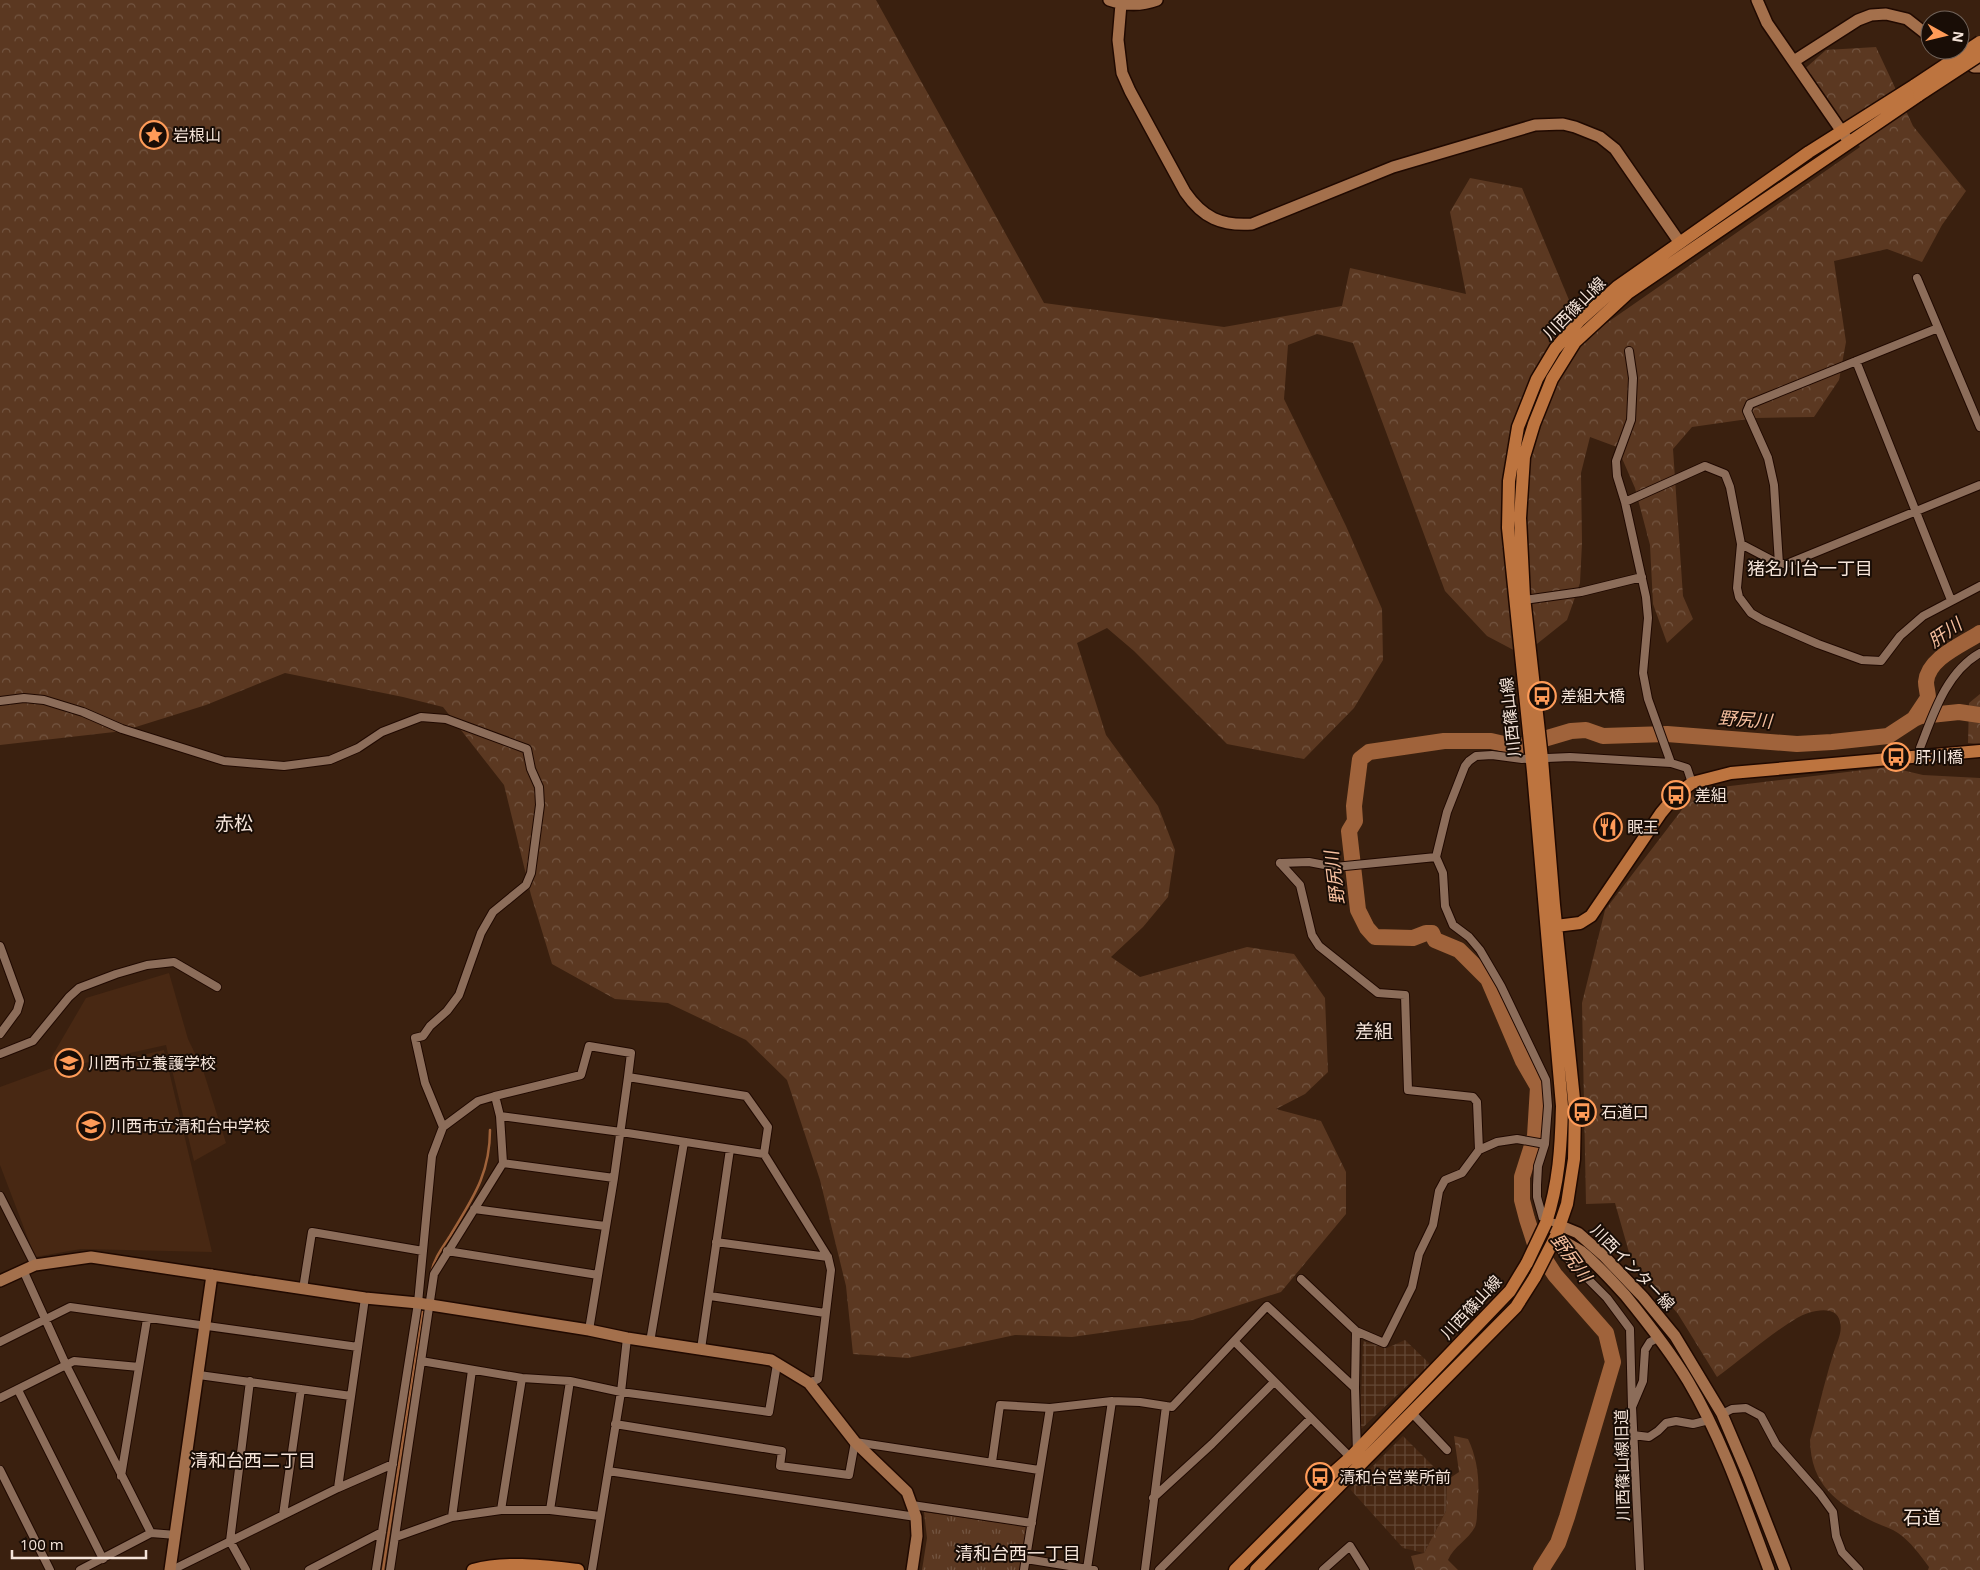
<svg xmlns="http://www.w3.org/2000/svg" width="1980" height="1570" viewBox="0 0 1980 1570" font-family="'Open Sans','Noto Sans JP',sans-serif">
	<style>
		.built { fill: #482813 }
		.industrial { fill: url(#industrial-grid) }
		.grass { fill: url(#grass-tufts) }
		.forest { fill: url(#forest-crowns) }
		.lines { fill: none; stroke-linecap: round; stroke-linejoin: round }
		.stream { stroke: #a0633b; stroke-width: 2.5 }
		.river { stroke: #a0633b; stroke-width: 16 }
		.street-casing { stroke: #200900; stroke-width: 10 }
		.secondary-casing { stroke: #200900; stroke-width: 14 }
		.primary-casing { stroke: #200900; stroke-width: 15 }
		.street { stroke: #8c6d5a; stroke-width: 8 }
		.secondary { stroke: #a4704c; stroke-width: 11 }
		.primary { stroke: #bd743f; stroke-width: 12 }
		.primary-bridge-casing { stroke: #200900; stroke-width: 15; stroke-linecap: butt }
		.primary-bridge { stroke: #bd743f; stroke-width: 12 }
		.labels { text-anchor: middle; stroke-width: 4; stroke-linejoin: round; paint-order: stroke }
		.poi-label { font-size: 16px; fill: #f5e4d9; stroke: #190d06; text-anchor: start }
		.street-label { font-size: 16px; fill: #f5e4d9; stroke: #190d06 }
		.neighbourhood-label { font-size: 18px; fill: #f5e4d9; stroke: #190d06 }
		.water-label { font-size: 18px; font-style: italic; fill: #f5bf9e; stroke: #190d06 }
		.quarter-label { font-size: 19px; fill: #f5e4d9; stroke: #190d06 }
	</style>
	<defs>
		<pattern id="industrial-grid" width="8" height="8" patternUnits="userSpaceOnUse" patternTransform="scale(1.25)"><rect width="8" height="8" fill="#482813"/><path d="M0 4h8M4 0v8" fill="none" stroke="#634735"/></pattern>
		<pattern id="grass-tufts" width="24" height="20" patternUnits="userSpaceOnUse" patternTransform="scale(1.25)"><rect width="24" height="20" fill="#5b3821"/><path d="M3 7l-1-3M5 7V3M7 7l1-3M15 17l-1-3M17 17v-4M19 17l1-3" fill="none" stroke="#735541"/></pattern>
		<pattern id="forest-crowns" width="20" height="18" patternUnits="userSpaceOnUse" patternTransform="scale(1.25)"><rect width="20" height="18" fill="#5b3821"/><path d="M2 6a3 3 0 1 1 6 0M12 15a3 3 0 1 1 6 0" fill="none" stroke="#735541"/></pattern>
	</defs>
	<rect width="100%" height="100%" fill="#3a200f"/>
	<path class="built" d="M169,973L188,1039L203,1070L226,1143L194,1161L166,1045L58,1069L51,1058L86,998Z
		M164,1050L212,1252L81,1249L35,1257L0,1165V1087L52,1068L60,1074Z"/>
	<path class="industrial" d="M1405,1340L1430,1364L1360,1430L1363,1341L1387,1348Z
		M1403,1436L1447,1480L1446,1511L1424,1553L1403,1548L1350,1489Z"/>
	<path class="grass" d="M924,1512L1028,1527L1021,1570H922L927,1538Z"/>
	<path class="forest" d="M0,0H876L1044,303L1224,327L1342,306L1350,268L1466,294L1450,212L1470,178L1522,188L1585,338L1860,147L1800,73L1826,50L1876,47L1913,126L1966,191L1942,225L1922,262L1887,249L1834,261L1846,342L1839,380L1814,417L1755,418L1692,427L1673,449L1683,596L1693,619L1667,643L1653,604L1650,545L1635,488L1617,447L1590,437L1581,473L1582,543L1580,583L1567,620L1523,655L1487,636L1445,591L1353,343L1317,334L1288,345L1284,399L1346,526L1382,609L1383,660L1354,708L1304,759L1227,744L1134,651L1107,628L1077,643L1106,735L1158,806L1175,850L1168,897L1143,927L1111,957L1140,977L1247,947L1294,954L1325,998L1328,1072L1305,1094L1276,1109L1321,1121L1346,1172V1214L1281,1292L1192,1320L1072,1337L1015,1335L908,1358L853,1354L846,1286L820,1180L787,1080L746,1040L668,1003L615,999L552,964L531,895L504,785L443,707L403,697L285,673L206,705L123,731L0,745Z
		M1980,694V744L1968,743L1969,703Z
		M1889,767L1923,775L1980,778V1570H1928L1929,1567C1921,1556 1910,1541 1898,1533C1891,1528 1882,1526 1874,1522C1836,1503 1811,1485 1810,1440C1818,1412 1824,1383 1833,1355C1836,1344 1843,1333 1840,1322C1837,1303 1808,1311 1797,1318C1770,1334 1743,1358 1717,1377L1678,1314L1630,1256L1615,1203L1586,1204L1582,1003L1605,910L1697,790Z
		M1454,1436L1468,1439C1479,1462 1480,1486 1477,1511C1477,1516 1477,1522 1475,1527C1468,1540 1454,1546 1448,1560L1458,1570H1415L1411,1556L1424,1553L1446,1511L1447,1480L1459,1472Z"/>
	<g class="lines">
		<path class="stream" d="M431,1274C433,1260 442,1248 450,1236C472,1199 490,1175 490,1130
			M383,1570L423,1308"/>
		<path class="river" d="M1914,719L1928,698C1928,693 1926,687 1926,682C1928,658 1962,645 1980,633
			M1541,1570L1558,1543L1567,1517L1613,1362L1606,1333L1555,1275L1535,1244L1527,1219L1522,1200V1177L1535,1136L1538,1087L1523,1061L1488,979L1459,950L1435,940L1432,933H1426L1413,938L1375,937L1367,928L1358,910L1349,831L1355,821L1354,806L1360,759L1369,752L1444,741H1491L1517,747L1571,731L1586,730L1603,736L1667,734L1797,744L1832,742L1888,736L1914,719L1921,716L1959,712L1980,715"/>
		<defs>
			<path id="street" d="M1917,278L1980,427
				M1856,361L1951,600
				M1625,502L1617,476L1616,461L1631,420L1633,378L1629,351
				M1741,544L1737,588L1739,597L1751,613L1763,620L1818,644L1862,660L1881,661L1900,636L1923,616L1980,586
				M1779,564L1774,485L1768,458L1747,411L1750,404L1938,328
				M1524,600L1581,592L1642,577
				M0,701L24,698L44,700L83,712L122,729L224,761L284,766L330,760L358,748L382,732L421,717L446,719L527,749L531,769L539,787L540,805L531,873L526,885L493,912L481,933L459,995L447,1011L430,1026L423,1036L415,1038L425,1083L443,1127
				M1920,756V748C1933,715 1946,672 1980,653
				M1692,783L1687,768L1671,763L1648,699L1643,673L1648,618L1646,597L1625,502L1705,466L1725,474L1730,487L1741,544L1779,564H1787L1980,485
				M1280,863L1300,885L1312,935L1319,946L1378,993L1405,995L1408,1090L1473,1097L1477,1102L1479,1150
				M1280,863L1309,862L1335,867L1436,857
				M0,946L20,1001L17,1011L0,1034
				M0,1054L33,1041L69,997L79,988L116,974L147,965L174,962L217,987
				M500,1116L621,1132L764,1154
				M503,1163L614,1178
				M0,1196L35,1265
				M474,1209L605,1226
				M1545,1226L1537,1197V1185L1538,1166L1545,1144L1548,1106L1546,1080L1501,986L1480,950L1469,937L1453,925L1445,906L1443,873L1436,857L1447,812L1465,766L1469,761L1476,756L1492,755L1522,759L1570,757L1671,763
				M1552,1240L1568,1259L1607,1298L1630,1329L1632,1407
				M716,1242L828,1257
				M447,1251L598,1275
				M23,1270L66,1365L151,1533L176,1535
				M1301,1279L1356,1331
				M303,1289L312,1232L423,1251
				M710,1296L825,1313
				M589,1330L614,1178L628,1077
				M1234,1341L1353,1460
				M0,1342L70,1307L358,1347
				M650,1342L684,1142
				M701,1349L730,1149
				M421,1361L522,1378L570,1381L621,1392L769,1412L777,1364
				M199,1375L351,1396
				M1355,1388L1356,1331L1384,1343L1412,1287L1419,1254L1433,1225L1439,1191L1445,1180L1462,1173L1479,1150L1497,1142L1517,1139L1545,1144
				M18,1390L103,1559
				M0,1398L74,1361L139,1367
				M1411,1412L1447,1450
				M1722,1414L1732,1409L1746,1408L1761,1416L1776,1444L1820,1494L1833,1512L1836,1536L1842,1552L1859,1570
				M615,1424L782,1451L780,1466L849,1475L855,1442L1039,1470
				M1633,1435L1649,1437L1658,1431L1666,1423L1676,1421L1693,1424L1709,1420
				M992,1462L1000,1405L1050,1408
				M0,1470L50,1570
				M608,1471L916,1517
				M121,1476L147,1319
				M338,1488L365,1298
				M1153,1498L1212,1444L1274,1382
				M912,1505L1032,1523
				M501,1510L522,1378
				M550,1510L570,1381
				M283,1515L301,1389
				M452,1517L472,1370
				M396,1537L452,1517L501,1510H550L600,1516
				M1026,1559L1094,1570
				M1087,1569L1112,1401
				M80,1570L151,1533
				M172,1570L338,1488L393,1464
				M246,1570L230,1541L250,1381
				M309,1570L382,1532
				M376,1570L418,1303L432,1156L443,1127L478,1101L495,1096
				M390,1570L434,1274L503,1163L500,1116L495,1096L581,1075L589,1046L631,1053L628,1077L746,1096L768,1127L764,1154L828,1257L831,1270L818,1379L809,1383
				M592,1570L621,1392L627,1338
				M1024,1570L1050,1408L1112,1401L1140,1402L1172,1407L1267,1306L1355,1388L1357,1453
				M1145,1570L1166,1406
				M1159,1570L1311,1418
				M1323,1570L1350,1546L1365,1570
				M1640,1570L1632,1407L1643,1381L1645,1350L1650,1342L1658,1338"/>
			<path id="secondary" d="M1109,0C1126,6 1141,6 1157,0
				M1757,0L1767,23L1847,139
				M1121,4L1118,40L1122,73L1130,91L1185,192C1203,218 1221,226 1252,224L1393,167L1535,125L1563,124L1575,127L1600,137L1615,149L1680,243
				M1945,50L1974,67H1980
				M1794,61L1858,20L1871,15L1886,14L1907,19L1930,37
				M1546,1223L1561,1226L1578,1233L1603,1255L1643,1297L1675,1336L1722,1414L1748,1475L1785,1570
				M1551,1230C1559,1240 1571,1245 1582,1252C1596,1263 1613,1282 1625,1295C1647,1322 1670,1351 1688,1381C1723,1440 1745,1506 1769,1570
				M0,1281L35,1265L91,1257L365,1298L418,1303L589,1330L627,1338L771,1360L809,1383L855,1442L907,1492L916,1517L917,1536L912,1570
				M170,1570L212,1275"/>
			<path id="primary" d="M1548,927L1580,923L1591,916L1661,813L1676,795L1692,783L1731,773L1980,751
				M1546,1223C1559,1182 1561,1148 1562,1106L1533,772L1508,528L1509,481L1518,427L1537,379L1555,349L1579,321L1617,287L1809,152L1915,85
				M1556,1236L1567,1204L1574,1159L1575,1109L1554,905L1542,759L1524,597L1520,518L1524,457L1534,424L1552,379L1575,342L1628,293L1919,95
				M473,1570C508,1561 543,1566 578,1570
				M1235,1570L1324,1481L1351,1457L1510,1291L1527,1263
				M1256,1570L1516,1307L1535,1277"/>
		</defs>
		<use href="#street" class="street-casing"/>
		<use href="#secondary" class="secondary-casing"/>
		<use href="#primary" class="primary-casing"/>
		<use href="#street" class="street"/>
		<use href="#secondary" class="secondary"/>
		<use href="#primary" class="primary"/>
		<defs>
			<path id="primary-bridge" d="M1915,85L1980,42
				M1919,95L1980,55
				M1527,1263L1546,1223
				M1535,1277L1556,1236"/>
		</defs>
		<use href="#primary-bridge" class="primary-bridge-casing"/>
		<use href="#primary-bridge" class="primary-bridge"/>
	</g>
	<defs>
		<symbol id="sight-ring" viewBox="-11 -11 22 22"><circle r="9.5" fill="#190d06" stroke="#fe9b58" stroke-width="1.5"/><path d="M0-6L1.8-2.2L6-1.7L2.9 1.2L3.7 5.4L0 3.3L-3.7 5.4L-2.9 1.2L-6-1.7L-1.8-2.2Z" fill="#fe9b58"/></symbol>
		<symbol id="bus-ring" viewBox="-11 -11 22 22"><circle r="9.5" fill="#190d06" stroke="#fe9b58" stroke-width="1.5"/><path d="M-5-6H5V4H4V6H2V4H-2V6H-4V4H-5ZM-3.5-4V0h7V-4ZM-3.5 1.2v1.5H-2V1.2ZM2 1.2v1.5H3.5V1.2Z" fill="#fe9b58"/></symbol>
		<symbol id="restaurant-ring" viewBox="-11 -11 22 22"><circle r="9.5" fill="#190d06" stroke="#fe9b58" stroke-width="1.5"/><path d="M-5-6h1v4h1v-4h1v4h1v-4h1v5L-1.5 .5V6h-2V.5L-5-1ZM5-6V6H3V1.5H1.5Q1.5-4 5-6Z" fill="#fe9b58"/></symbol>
		<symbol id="school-ring" viewBox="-11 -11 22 22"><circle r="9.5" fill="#190d06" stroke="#fe9b58" stroke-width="1.5"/><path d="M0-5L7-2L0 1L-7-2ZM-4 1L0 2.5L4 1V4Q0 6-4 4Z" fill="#fe9b58"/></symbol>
	</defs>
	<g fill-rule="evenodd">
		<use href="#sight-ring" x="138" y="119" width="32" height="32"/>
		<use href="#bus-ring" x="1526" y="680" width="32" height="32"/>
		<use href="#bus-ring" x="1880" y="741" width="32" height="32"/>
		<use href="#bus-ring" x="1660" y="779" width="32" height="32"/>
		<use href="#restaurant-ring" x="1592" y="811" width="32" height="32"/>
		<use href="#school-ring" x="53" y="1047" width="32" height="32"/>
		<use href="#bus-ring" x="1566" y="1096" width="32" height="32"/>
		<use href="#school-ring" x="75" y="1110" width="32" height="32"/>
		<use href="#bus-ring" x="1304" y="1461" width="32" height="32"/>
	</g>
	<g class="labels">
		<g class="poi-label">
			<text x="173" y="141">岩根山</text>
			<text x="1561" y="702">差組大橋</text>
			<text x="1915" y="763">肝川橋</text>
			<text x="1695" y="801">差組</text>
			<text x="1627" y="833">眠王</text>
			<text x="88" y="1069">川西市立養護学校</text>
			<text x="1601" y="1118">石道口</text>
			<text x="110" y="1132">川西市立清和台中学校</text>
			<text x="1339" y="1483">清和台営業所前</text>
		</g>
		<g class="street-label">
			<text transform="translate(1574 308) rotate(-45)" y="6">川西篠山線</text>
			<text transform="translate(1510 717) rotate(-96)" y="6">川西篠山線</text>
			<text transform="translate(1633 1267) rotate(46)" y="6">川西インター線</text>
			<text transform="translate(1471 1307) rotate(-47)" y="6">川西篠山線</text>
			<text transform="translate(1622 1465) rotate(-91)" y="6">川西篠山線旧道</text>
		</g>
		<g class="neighbourhood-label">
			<text x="1810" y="575">猪名川台一丁目</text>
			<text x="253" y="1467">清和台西二丁目</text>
			<text x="1018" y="1560">清和台西一丁目</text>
		</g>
		<g class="water-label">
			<text transform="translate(1945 633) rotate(-35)" y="6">肝川</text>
			<text transform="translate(1745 720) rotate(4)" y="6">野尻川</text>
			<text transform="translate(1335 878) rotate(-97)" y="6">野尻川</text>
			<text transform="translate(1571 1258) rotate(54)" y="6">野尻川</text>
		</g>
		<g class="quarter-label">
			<text x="234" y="830">赤松</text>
			<text x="1374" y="1038">差組</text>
			<text x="1922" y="1524">石道</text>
		</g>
	</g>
	<g transform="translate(1945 35) rotate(98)"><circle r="24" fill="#190d06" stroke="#71635a"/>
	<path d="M0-4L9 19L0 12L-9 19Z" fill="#fe9b58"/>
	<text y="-8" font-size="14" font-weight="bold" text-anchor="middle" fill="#f5e4d9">N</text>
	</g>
	<path d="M12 1550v8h134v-8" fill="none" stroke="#f5e4d9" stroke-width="2.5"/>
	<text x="20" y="1550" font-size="15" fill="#f5e4d9" stroke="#190d06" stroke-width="4" paint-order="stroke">100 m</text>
</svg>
